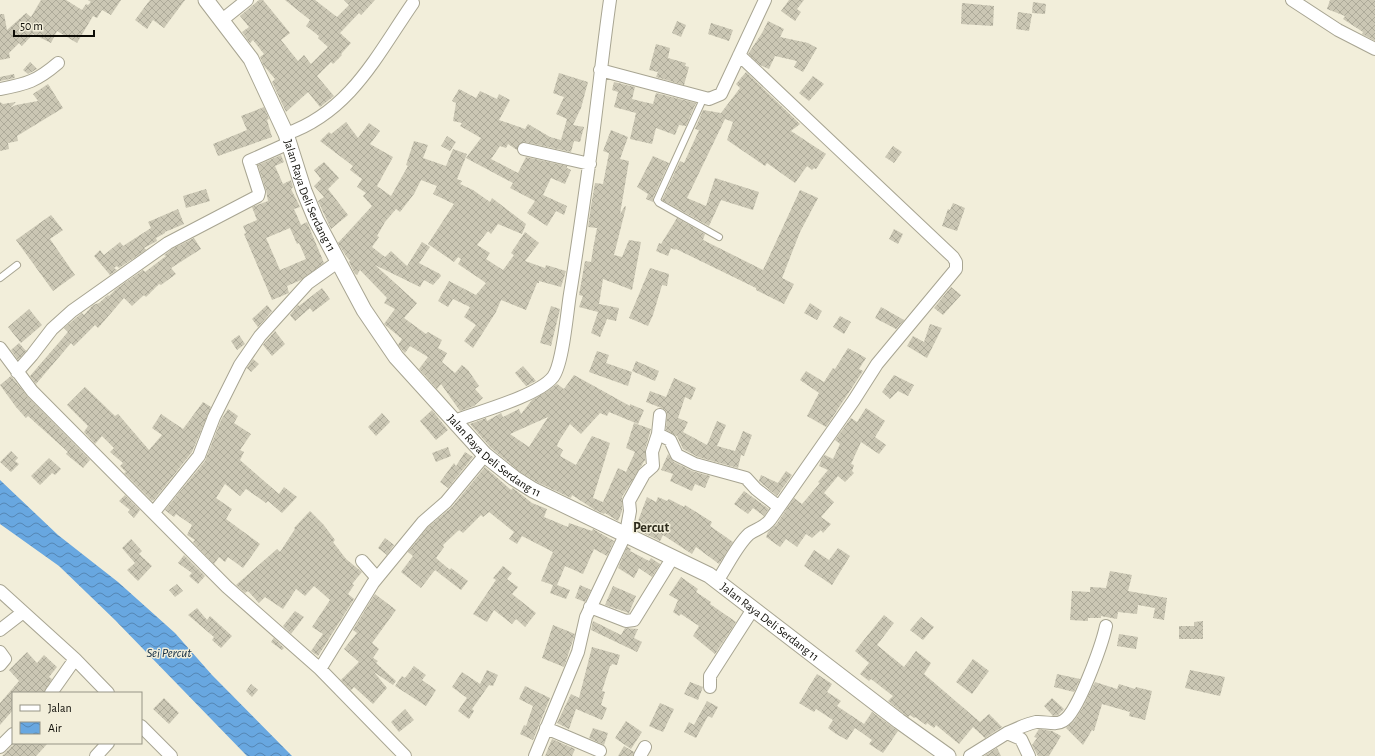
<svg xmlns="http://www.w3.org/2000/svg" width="1375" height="756" viewBox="0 0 1375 756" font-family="'Alegreya Sans',sans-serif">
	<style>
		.water { fill: url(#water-waves) }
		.building { fill: url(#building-cross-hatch); fill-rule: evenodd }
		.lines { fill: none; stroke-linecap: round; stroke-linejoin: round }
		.service-casing { stroke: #a8a592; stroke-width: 8 }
		.minor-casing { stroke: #a8a592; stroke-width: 14 }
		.tertiary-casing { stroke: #a8a592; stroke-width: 17 }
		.service { stroke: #fff; stroke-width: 6 }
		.minor { stroke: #fff; stroke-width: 12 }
		.tertiary { stroke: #fff; stroke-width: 15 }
		.labels { text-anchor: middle; stroke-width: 3; stroke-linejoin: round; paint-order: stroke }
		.street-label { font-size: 12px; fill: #0d0c06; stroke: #f2eeda }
		.water-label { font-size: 13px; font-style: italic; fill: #102b42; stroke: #f2eeda }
		.quarter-label { font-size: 14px; font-weight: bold; fill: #2f2c1d; stroke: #f2eeda }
	</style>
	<defs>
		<pattern id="water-waves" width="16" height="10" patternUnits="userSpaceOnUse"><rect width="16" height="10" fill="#68a7e0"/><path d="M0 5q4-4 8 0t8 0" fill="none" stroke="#5486b4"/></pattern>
		<pattern id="building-cross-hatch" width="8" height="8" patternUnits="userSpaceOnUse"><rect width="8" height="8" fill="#cbc7b4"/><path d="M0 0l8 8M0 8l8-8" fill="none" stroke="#adaa99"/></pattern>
	</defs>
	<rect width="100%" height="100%" fill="#f2eeda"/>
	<path class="water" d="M0,480L58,535L118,582L175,633L212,675L292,756H247L115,620L59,566L0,524Z"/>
	<path class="building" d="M41,0H66L82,10L86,4L88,5L91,2L88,0H121L111,15L102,10L97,18L93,16L77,43L57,31L51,43L33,34L22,46L19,43L9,53L10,58L0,60V14H4L7,30L26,13L31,17Z
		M150,0H185L164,28L153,20L147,29L135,20Z
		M259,0H263L290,33L281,40L298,61L304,55L311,64L328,47L318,38L319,36L306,26L310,20L285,0H315L337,17L349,5L344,0H375L361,15L359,13L340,33L351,43L341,54L342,55L333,64L331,62L317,76L334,96L320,107L308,92L286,112L272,82L275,79L264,66L260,57L264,54L253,40L250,43L242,32L249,27L240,16Z
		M789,0H804L797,9L801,12L795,21L781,11Z
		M1330,0H1375V41L1362,34L1363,32L1343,19L1345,16L1327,9Z
		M1033,2L1046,4L1045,14L1032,13Z
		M962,3L994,6L993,26L961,24Z
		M1018,12L1032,14L1029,31L1016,29Z
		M677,21L686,25L681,37L672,33Z
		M768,21L784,29L780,37L808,43L817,48L803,72L794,67L797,61L775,56L769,69L760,65L748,54L762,33Z
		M711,23L733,30L729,41L708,34Z
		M656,44L670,48L668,58L686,63L685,66L689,67L684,85L656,77L658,72L649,70Z
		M30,62L37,69L28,74L23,70Z
		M746,72L800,124L791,131L826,154L816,169L814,168L812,170L807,166L795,183L767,163L765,166L727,140L733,122L725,119L687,198L706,206L715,178L759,192L753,210L721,200L709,226L662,200L680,161L684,163L699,130L695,129L703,110L721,113L740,88L736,84Z
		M559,73L588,82L581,108L573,125L584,127L580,142L574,141L571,152L525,142L519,144L517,150L508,144L506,148L500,146L491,159L518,173L526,157L567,166V168L571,170L565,184L551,178L543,195L567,206L564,215L556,211L547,226L527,213L535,201L510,188L513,183L466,158L481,138L460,126L462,123L453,121L456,103L452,101L459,89L476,98L480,91L497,99L499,94L510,100L499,120L525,129L528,124L550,137L561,140L567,119L556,114L564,97L553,93Z
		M14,74L15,78L0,81V77Z
		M813,76L824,84L809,101L799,93Z
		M614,82L635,87L632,99L644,102L653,104L656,93L696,103L686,126L679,125L675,135L656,128L652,144L630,139L636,113L614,107L618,92L612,90Z
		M48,84L63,108L17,136L18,141L8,143L9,149L0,151V102L3,104L16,102L10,108L16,105L38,101L33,94Z
		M264,107L269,119L267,120L272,137L218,156L213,144L247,130L241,116Z
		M346,122L358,138L369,123L380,131L370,144L393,157L377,186L391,196L408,166L406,165L414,141L428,145L423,158L446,166L453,149L467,154L457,179L462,181L460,184L473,190L490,202L492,198L526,224L522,234L498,224L491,234L488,231L477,245L490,253L486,259L503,270L514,255L511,253L525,232L539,243L525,261L545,268L546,265L566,271L561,287L539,281V283H537L526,310L501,300L496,312L473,348L464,341L476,325L464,317L470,307L453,299L448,307L438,301L449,281L476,295L486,283L458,264L461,259L458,257L454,262L428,244L454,204L433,194L437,186L421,180L414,194L400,212L396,209L385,222L377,236L379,237L372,247L385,257L391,251L407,266L422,242L430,247L419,263L440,274L441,276L433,285L424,280L420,287L375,265L417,303L404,318L426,334L428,332L442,340L438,348L447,353L442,362L455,373L462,365L468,370L479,386L475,389L483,398L474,406L460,411L441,384L437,389L419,369L428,357L410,346L405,353L403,351L398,345L402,339L384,324L395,309L384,303L387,298L360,270L357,275L355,274L349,262L350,261L346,256L338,243L372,206L363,196L366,193L357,187L362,179L350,170L353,166L320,141L329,132L331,134Z
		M611,130L628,137L620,159L629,161L620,214L625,206L626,207L614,255L622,257L629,240L641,242L632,290L603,279L599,304L619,308L616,321L607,319L600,337L591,333L598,312L579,307L583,296L579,295L585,261L591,262L593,249L597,228L588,227L591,206L595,183L603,184L609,153L603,151Z
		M447,136L456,142L450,151L441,146Z
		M893,146L902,152L894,163L885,157Z
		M281,155L284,162L275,166L283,184L291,180L293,187L291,189L300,207L294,209L301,225L307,222L324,263L301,280L287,286L289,293L272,300L244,234L246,233L243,226L257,220L252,207L268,201L266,190L258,165ZM290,228L297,244L299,243L306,259L280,270L266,238Z
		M653,156L669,163L653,198V202L646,199L648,194L637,187Z
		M324,162L339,178L328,189L348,215L331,229L318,201L324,197L314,186L321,179L314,170Z
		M206,189L210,201L186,208L183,196Z
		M800,190L818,198L800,232L782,278L794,284L784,304L756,290V288L676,249L675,250L671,248L668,256L656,251L659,243L661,244L677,218L705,234L703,240L763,270Z
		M953,203L965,208L957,231L942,226L948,209L950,210Z
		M178,209L184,224L165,232V233L156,238L157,241L144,248L146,250L119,268L117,266L114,268L117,270L110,275L94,256L100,250L104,255L120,242L123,246L151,228L148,222Z
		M51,215L63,230L50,239L75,275L53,291L16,240Z
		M894,229L903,234L898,244L889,239Z
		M194,238L201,249L171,268L176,274L161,285L159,284L146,297L144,295L132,306L124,298L98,328L95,325L74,346L71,343L36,384L30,376L68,332L64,328L77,317L82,313L84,315L93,305L99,303L108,295L109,296L116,289L143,270L145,272L166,256L164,255L172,249Z
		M650,268L669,274L667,286L662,285L653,315L648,326L629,318Z
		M951,287L961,295L943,315L934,308Z
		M322,288L330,299L313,312L310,308L295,321L290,315L298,305L299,306Z
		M810,303L822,311L817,320L804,313Z
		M267,305L272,311L258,327L252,319Z
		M551,306L560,309L551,346L540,343Z
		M881,307L904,320L896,329L875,318Z
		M29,309L42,325L21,343L8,327Z
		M840,316L851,322L844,334L833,327Z
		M930,324L942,328L927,358L907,346L913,336L924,342Z
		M275,331L285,344L272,356L263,345Z
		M239,335L245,344L237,350L231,341Z
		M19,343L26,351L18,360L11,350Z
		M848,348L866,358L859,369L863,371L826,427L807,416L819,393L800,380L806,371L824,382L833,368L835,369Z
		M597,351L609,355L606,363L632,372L628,386L589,372Z
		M253,359L259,364L251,372L247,368Z
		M636,361L659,371L655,381L632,371Z
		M523,366L536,381L526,386L515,373Z
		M574,375L630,406V404L644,410L638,424L609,412L607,416L600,413L581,434L570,424L559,441L557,446L563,450L560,456L576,465L592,436L610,443L593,498L603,502L618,468L626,472L635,452L626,448L634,423L651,429L645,450V460L622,497V511L618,521L605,513L604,514L595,510L572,495L571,498L537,482L519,471L491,448L470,424L486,418L487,421L501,413L503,417L519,409L521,414L532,400L549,390L557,384L564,389ZM548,417L529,447L510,434Z
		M894,375L914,385L908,396L898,391L890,399L882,392Z
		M11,376L27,396L90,460L83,468L66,454L68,452L28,416L26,418L16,407L0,385Z
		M674,378L696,388L691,400L685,397L678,418L688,422L683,432L707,445L717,421L726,425L717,446L735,451L743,431L752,435L744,456L741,455L738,468L698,457L683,449L677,436L666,430L667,412L664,409L646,402L650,391L666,397Z
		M85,387L115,416L118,414L149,450L162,435L152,428L161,414L183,429L203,402L211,407L192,452L154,500L152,501L124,473L126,472L120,466L123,463L110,452L114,448L102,436L95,444L84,432L88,426L67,405Z
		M866,408L885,421L875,437L886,445L879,454L861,442L851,464L854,465L852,471L854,473L845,482L838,476L824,493L834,502L821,517L831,524L823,533L821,530L812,538L806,534L797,547L786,539L780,547L766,537L768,532L776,525L794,498L802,504L820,483L818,482L828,470L819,466L822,458L825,455L833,459L840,444L835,440L851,418L857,422Z
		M228,409L238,416L234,423L251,434L240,450L244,452L240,460L279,494L284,487L297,497L282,513L268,501L266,503L246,489L240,496L225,484L216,498L232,509L226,519L260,544L243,568L228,557L225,562L219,557L214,564L193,542L195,540L187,535L192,525L176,514L174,517L165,510L205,461L221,420Z
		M432,410L448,430L436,440L420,421Z
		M382,413L390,422L376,436L368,427Z
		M448,447L451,456L436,462L432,453Z
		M11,451L18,458L15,461L19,464L11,472L0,462Z
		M465,452L473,457L448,488L440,482L454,463L456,466Z
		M668,454L674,462L692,471L710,476L705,488L695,484L692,491L670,481L673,474L661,470Z
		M49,458L61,469L55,475L52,473L40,485L31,476Z
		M485,467L511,490L513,488L532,503L547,509L544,517L568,527L569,523L592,531L593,529L614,541L607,556L594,549L583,574L565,566L557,585L570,590L566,599L550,593L553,585L541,581L553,552L522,536L517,544L509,539L514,532L489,512L483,517L481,515L463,533L459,530L443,545L444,547L436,558L450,570L451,568L468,581L461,590L435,570L421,588L401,572L413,556L408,552L428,527L452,507Z
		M786,471L792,475L777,496L759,481L761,475L778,483Z
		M744,491L769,509L764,516L753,508L748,514L734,504Z
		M125,495L140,510L134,518L128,512L130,510L119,501Z
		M647,497L656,502L658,497L667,501L669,499L684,507L685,505L712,522L710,526L733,542L719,564L696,547L692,554L663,535L660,541L635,529Z
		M310,511L323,524L335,540L333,542L346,559L362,572L352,584L354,585L348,594L354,599L318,656L311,651L323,634L312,627L330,600L314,586L305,596L296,589L283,609L265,597L259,603L248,591L245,593L236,585L277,549L280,552L295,529L294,528Z
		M385,538L394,545L387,555L378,548Z
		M131,539L142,551L139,554L152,566L138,581L127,570L135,563L122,548Z
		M627,547L631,549L630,551L649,561L651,558L660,564L652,577L639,568L634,578L618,568Z
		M838,548L850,556L832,585L804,566L814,550L829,560Z
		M184,555L205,576L198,584L189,576L192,573L178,563Z
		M503,566L512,573L507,579L518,587L512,594L536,613L525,627L516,619L512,624L494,610L487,622L473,614L496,580L493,578Z
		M1110,571L1132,575L1128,591L1167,598L1164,620L1153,618L1155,608L1138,605L1137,614L1118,612L1117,619L1101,616V618H1088V621L1070,620L1072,591L1090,592V587L1106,588Z
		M681,577L698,589L696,592L711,602L710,604L736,622L715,654L693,636L699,626L681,614L679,616L673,612L678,600L669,595Z
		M177,584L183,591L175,597L169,590Z
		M580,585L591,590L585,602L575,598Z
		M613,586L636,596L629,613L605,605Z
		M375,594L396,610L372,643L379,649L373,658L378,661L376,663L396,681L393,685L374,672L387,688L373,704L354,687L351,690L341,680L359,662L344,649L357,633L353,630Z
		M197,608L207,620L210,616L232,636L221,648L212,640L214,637L188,615Z
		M295,611L304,617L291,634L283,626Z
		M884,615L894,623L877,645L904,667L916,651L931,663L924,674L980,722L989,714L1002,727L985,738L973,727L959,744L936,725L934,728L927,723L926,725L915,717L914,718L910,715L908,717L888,701L893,696L871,679L869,681L860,674L869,663L855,651Z
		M921,617L934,627L923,640L910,630Z
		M593,621L621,635L625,628L638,629L634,638L642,642L637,652L591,630Z
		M1203,621V639H1179V626H1194V622Z
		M553,625L575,634L564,667L542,658Z
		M1119,634L1138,637L1136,649L1117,646Z
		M274,638L284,648L282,650L271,642Z
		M592,647L620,655L617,665L612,664L611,666H610L602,691L605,692L601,705L607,708L602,720L576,709L569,729L557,723L571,694L579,698Z
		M27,652L37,663L44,655L57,667L49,677L52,679L44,693H13V710L0,725V703L19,681L9,670Z
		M973,659L989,671L972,694L956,682Z
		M414,666L426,675L422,680L436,690L426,706L395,686L402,676L405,678Z
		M487,670L498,675L493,686L489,685L472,709L474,711L469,719L458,711L467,698L452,687L462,672L480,684Z
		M1190,670L1225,677L1220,696L1185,688Z
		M817,674L832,684L827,692L841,701L837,706L864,724L872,712L898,731L883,753L869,744L872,740L855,728L847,740L836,734L828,728L833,720L816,709L814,712L799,703Z
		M1057,674L1080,679L1074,692L1054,687Z
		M690,682L703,687L698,700L684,694Z
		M1095,682L1117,689L1119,684L1135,689L1136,687L1152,691L1145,720L1129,716L1130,712L1102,704L1094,731L1092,730L1083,745L1066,728L1074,721L1082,709Z
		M251,684L258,690L252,697L246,691Z
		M525,686L550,698L533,740L520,734L524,725L526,726L533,706L519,699Z
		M164,698L179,713L169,724L153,709Z
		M1052,698L1064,709L1058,715L1053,716L1044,706Z
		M707,701L718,707L712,718L708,716L696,738L684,732L689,722L694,725Z
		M660,703L674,709L663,732L649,726Z
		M405,709L414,720L399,732L391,722Z
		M626,721L642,732L631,749L615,738Z
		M593,728L608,733L604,745L589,738Z
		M1039,729L1052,731L1061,736L1049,756H1038L1032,745L1037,738L1034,737Z
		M552,739L575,749L572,756H545Z
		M15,743H48L36,756H2Z
		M624,746L634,752L633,756H618Z
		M997,748L1001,756H984Z"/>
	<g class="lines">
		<defs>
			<path id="service" d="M704,97L657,200L659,203L719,237
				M0,278L17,265"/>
			<path id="minor" d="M1292,0L1338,30L1375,49
				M222,20L247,0
				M600,70L709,99L721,94L765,0
				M0,89C27,84 37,81 58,63
				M286,134C350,112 377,55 413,3
				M524,149L590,164
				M0,348L32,391L227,587L320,669L405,756
				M17,372L32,355L52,329L72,311L168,243L258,196L259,192L249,161L289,143
				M454,421C478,412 538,396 553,377C563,364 567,312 570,294C577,251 583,208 589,165C597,110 602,55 610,0
				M658,434L670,440L677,455L695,464L746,478L756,489L779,507
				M154,512L199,456L214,417L240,365L260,336L308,283L339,261
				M362,561L377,578
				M717,581C727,567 736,546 749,534C756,529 764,528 770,520L854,400L877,364L956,269V262L953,257L739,55
				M0,591L75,659L108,693
				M590,607L626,621L634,620L673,557
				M0,630L22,613
				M0,652L5,659L0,665
				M320,669L373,583L423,522L446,502L485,455
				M710,687V676L753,609
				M51,693L75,659
				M141,726L171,756
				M546,728L600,751
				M1007,733C1016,729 1026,724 1036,722C1045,721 1055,726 1063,721C1078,713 1102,644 1106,626
				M0,747L13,734
				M96,756L108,743
				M535,756L578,652L586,617L626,533L630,511L629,501L644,474L653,466L652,452L658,434L660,415
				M640,756L645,747
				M970,756L1007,733L1021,739L1029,756"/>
			<g id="tertiary">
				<path id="s1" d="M206,0L251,59L286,134L304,191L316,220L364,310L396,357L485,455L514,478L533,490L709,575L899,721L948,756"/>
			</g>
		</defs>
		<use href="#service" class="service-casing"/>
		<use href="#minor" class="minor-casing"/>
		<use href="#tertiary" class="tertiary-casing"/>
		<use href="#service" class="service"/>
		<use href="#minor" class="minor"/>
		<use href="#tertiary" class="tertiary"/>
	</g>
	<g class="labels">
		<g class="street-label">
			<text dy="4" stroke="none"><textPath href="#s1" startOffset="223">Jalan Raya Deli Serdang 11</textPath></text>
			<text dy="4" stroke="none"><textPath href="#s1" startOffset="547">Jalan Raya Deli Serdang 11</textPath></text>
			<text dy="4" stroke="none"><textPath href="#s1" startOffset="871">Jalan Raya Deli Serdang 11</textPath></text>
		</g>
		<g class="water-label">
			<text x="169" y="657">Sei Percut</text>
		</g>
		<g class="quarter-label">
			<text x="651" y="532">Percut</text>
		</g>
	</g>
	<rect x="12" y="692" width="130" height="52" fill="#f2eeda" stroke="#969485"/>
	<rect x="20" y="705" width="20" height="6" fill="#ffffff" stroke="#969485"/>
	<text x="48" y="712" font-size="12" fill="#0d0c06">Jalan</text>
	<rect x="20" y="722" width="20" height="12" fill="url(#water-waves)" stroke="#969485"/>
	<text x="48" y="732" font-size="12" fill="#0d0c06">Air</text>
	<path d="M14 30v6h80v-6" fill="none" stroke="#0d0c06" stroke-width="2"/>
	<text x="20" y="30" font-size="12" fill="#0d0c06" stroke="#f2eeda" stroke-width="3" paint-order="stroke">50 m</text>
</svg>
